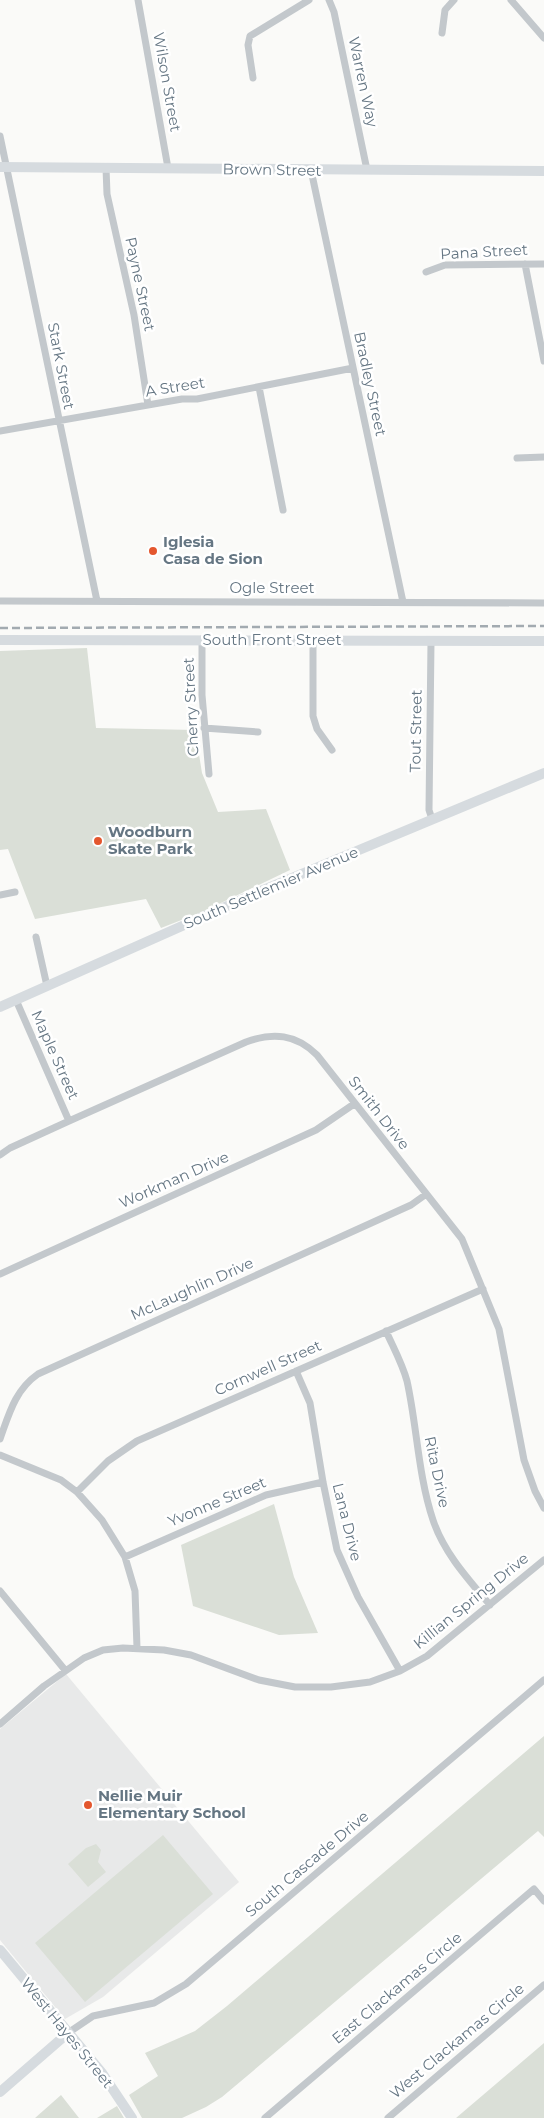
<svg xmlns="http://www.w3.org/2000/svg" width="544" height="2118" viewBox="0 0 544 2118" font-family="Montserrat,sans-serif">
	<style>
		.built { fill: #e8e9e9 }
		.green { fill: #dadfd7 }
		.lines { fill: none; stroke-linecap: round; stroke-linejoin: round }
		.street { stroke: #c3c8cc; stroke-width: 7 }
		.secondary { stroke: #d6dbdf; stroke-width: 10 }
		.rail { stroke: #a2aab0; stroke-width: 2.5; stroke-dasharray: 8 4; stroke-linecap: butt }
		.poi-dot { fill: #e4572e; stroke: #fff; stroke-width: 2 }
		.labels { text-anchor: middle; stroke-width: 5; stroke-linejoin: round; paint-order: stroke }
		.street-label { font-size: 15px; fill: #657683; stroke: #fff }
		.poi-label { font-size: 15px; font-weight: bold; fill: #657683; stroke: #fff; text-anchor: start }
	</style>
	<rect width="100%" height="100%" fill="#fafaf8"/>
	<path class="built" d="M66,1674L239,1882L103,1997L65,2019L0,1940V1729Z"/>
	<path class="green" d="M87,648L96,728L195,730L202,773L218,812L266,809L290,870L202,912L161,928L146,899L35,919L8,849L0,850V651Z
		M274,1504L294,1577L318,1633L279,1635L193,1606L181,1545Z
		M544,1736V1837L538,1831L222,2097L206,2107L182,2118H142L129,2095L158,2076L145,2053L195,2031L227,2006Z
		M163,1835L213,1894L85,2002L35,1943Z
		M96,1844L101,1850L98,1862L106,1872L88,1887L68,1864L86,1848Z
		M544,2043V2118H456Z
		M61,2095L79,2118H35Z
		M117,2106L124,2118H97Z"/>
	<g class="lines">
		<path class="street" d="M138,0L168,168
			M329,0L334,12L367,170
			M511,0L544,38
			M442,33L445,10L454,0
			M253,78L248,45L250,36L309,0
			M0,136L97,601
			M106,168L107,194L134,315L148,405
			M311,170L403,602
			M525,264L544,361
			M426,272L445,265L544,264
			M259,387L283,510
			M0,431L182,399H197L353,368
			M517,458L544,457
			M0,601L544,603
			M202,639V695L209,774
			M313,640V716L317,729L332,750
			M431,642L429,810L432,819
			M204,728L258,732
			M0,895L15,892
			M36,937L47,986
			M16,1000L69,1121
			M0,1155L10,1148L69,1121L246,1042C273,1032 296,1034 317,1055L462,1239L499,1329L524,1460L535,1491L544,1508
			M0,1274L316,1130L354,1104
			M386,1331C393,1347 402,1363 407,1381C417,1426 418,1475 433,1520C444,1553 468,1579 490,1605
			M296,1371L310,1403L323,1482L337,1550L358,1597L400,1671
			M0,1439C9,1414 15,1390 38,1374L411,1205L425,1195
			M0,1455L61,1480L77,1492L102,1520L125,1557L135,1591L137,1648
			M77,1492L108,1461L137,1441L483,1289
			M125,1557L266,1495L323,1482
			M0,1591L65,1670
			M0,1724L44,1686L84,1658L103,1650L123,1648L164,1650L191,1655L259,1680L295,1687H331L370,1682L400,1671L427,1656L544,1560
			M68,2033L93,2016L154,2003L186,1984L544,1680
			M265,2118L534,1889L544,1901
			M388,2118L544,1985"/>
		<path class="secondary" d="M0,167L544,171
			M0,640L544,641
			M0,1007L263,890L544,773
			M0,1950L102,2073L132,2118
			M0,2092L68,2033"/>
		<path class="rail" d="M0,628L544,626"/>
	</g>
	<g class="poi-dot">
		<circle cx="153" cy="551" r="5"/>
		<circle cx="98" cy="841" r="5"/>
		<circle cx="88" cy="1805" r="5"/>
	</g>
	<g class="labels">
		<g class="street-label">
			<text transform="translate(167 82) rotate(80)" y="5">Wilson Street</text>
			<text transform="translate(363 82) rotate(78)" y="5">Warren Way</text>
			<text transform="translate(272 170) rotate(1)" y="5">Brown Street</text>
			<text transform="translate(484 252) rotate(-3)" y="5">Pana Street</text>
			<text transform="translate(140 284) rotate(78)" y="5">Payne Street</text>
			<text transform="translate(61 366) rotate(79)" y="5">Stark Street</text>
			<text transform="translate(370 384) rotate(78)" y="5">Bradley Street</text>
			<text transform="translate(175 387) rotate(-9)" y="5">A Street</text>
			<text x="272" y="593">Ogle Street</text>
			<text x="272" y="645">South Front Street</text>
			<text transform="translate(191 707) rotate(-93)" y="5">Cherry Street</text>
			<text transform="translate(416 731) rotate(-89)" y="5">Tout Street</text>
			<text transform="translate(271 888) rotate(-23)" y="5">South Settlemier Avenue</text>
			<text transform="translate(55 1055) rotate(66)" y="5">Maple Street</text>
			<text transform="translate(379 1113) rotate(52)" y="5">Smith Drive</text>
			<text transform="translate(174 1180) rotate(-24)" y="5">Workman Drive</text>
			<text transform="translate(192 1289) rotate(-24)" y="5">McLaughlin Drive</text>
			<text transform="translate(268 1368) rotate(-24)" y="5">Cornwell Street</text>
			<text transform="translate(437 1472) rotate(78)" y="5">Rita Drive</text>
			<text transform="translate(217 1502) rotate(-23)" y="5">Yvonne Street</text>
			<text transform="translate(347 1522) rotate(76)" y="5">Lana Drive</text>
			<text transform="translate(471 1601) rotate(-39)" y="5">Killian Spring Drive</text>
			<text transform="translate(307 1864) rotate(-40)" y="5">South Cascade Drive</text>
			<text transform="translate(397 1988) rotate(-40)" y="5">East Clackamas Circle</text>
			<text transform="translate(67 2033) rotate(51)" y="5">West Hayes Street</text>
			<text transform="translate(457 2041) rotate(-40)" y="5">West Clackamas Circle</text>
		</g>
		<g class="poi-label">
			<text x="163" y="547">Iglesia<tspan x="163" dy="17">Casa de Sion</tspan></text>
			<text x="108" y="837">Woodburn<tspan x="108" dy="17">Skate Park</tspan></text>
			<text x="98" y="1801">Nellie Muir<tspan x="98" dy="17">Elementary School</tspan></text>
		</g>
	</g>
</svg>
